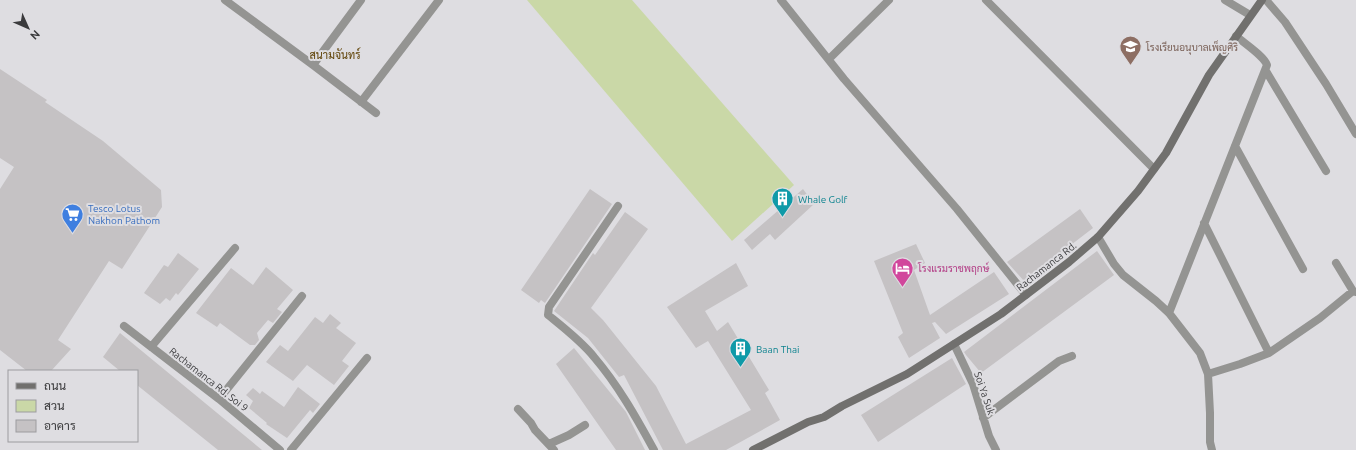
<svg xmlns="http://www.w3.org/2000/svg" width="1356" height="450" viewBox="0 0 1356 450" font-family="Ubuntu,Sarabun,sans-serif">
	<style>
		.green { fill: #cad8a7 }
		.building { fill: #c5c2c4 }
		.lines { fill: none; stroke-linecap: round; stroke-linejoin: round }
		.street { stroke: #949492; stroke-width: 8 }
		.secondary { stroke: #71706e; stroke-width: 8 }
		.labels { text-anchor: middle; stroke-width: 4; stroke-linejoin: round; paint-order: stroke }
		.education-label { font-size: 10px; fill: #785e54; stroke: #dedde1; text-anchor: start }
		.culture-label { font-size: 10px; fill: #0d838f; stroke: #dedde1; text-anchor: start }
		.shop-label { font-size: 10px; fill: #366cbe; stroke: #dedde1; text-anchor: start }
		.street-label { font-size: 10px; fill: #3a3a3c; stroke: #dedde1 }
		.hotel-label { font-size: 10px; fill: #b23c85; stroke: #dedde1; text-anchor: start }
		.neighbourhood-label { font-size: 11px; fill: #5f4206; stroke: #dedde1 }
	</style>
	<rect width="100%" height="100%" fill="#dedde1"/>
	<path class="green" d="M527,0H632L794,185L732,241Z"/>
	<path class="building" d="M0,69L47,100L45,102L103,141L161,190L162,207L122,269L109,261L58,340L71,349L51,371H27L0,350V189L14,167L0,158Z
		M590,189L612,204L545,303L541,300L539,303L521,290Z
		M803,189L814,204L775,240L770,234L752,250L744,240Z
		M1080,209L1093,228L1024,281L1007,262Z
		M625,212L648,229L591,308L603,320L656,386L686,444L751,410L708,341L696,348L667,307L736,263L748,286L705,311L717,331L728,322L769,390L765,393L780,420L726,450H663L624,375L619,377L588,338L554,311L593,253L595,255Z
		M916,244L925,263L914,270L930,315L994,272L1009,294L946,334L935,322L932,323L940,338L909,358L898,337L903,333L874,261Z
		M1097,251L1114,275L981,373L966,355L964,352Z
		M178,253L199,269L178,295L176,293L170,301L166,298L160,304L144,293L164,265L168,267Z
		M266,267L293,290L277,309L282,312L273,323L268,320L257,333L259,340L255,345H250L220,323L217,327L196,313L231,268L253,285Z
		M330,314L341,323L336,328L356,343L342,361L349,366L334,385L307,365L293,381L266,362L280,345L288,351L315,317L323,323Z
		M120,333L262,450H218L137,385V371H120L103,357Z
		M574,348L626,412L645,450H616L556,364Z
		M952,358L966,384L878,442L861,415Z
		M298,387L320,404L313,413L310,410L287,438L266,424L267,423L249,408L253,401L246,395L253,388L260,394L262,391L284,407Z"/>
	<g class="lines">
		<path class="street" d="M225,0L313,65L376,113
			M781,0L844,79L957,209L1026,295
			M986,0L1154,169
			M1225,0L1250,15
			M1266,0L1285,22L1326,84L1356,134
			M829,59L889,0
			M313,65L361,0
			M1266,71L1326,171
			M361,102L439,0
			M1235,146L1303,269
			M618,206L549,307L548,315C564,328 581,341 594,357C618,385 636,417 654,450
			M1204,223L1269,353
			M1098,237L1114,264L1123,275L1156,301L1169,313L1200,353L1208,374L1210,413V442L1212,450
			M1336,263L1353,291
			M1169,313L1267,65C1264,56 1244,43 1236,36
			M124,326L219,399L280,450
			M954,344L973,384L989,436L996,450
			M151,347L235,248
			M1208,374L1240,364L1269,353L1320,318L1353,291L1356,292
			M219,399L302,296
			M518,409L531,423L535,430L554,450
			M983,418L1059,361L1072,356
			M549,444L569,435L585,425
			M291,450L367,358"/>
		<path class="secondary" d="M753,450L808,422L824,417L842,406L907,374L1001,314L1069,262L1098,237L1138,191L1166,153L1209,75L1262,0"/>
	</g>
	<defs>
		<symbol id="school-pin" viewBox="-11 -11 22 30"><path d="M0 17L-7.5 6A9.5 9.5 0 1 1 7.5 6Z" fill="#8d6e63" stroke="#dedde1"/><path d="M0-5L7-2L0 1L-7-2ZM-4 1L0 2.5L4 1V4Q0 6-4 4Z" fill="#fff"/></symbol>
		<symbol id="building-pin" viewBox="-11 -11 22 30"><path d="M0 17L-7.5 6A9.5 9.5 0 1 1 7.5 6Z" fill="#0f9aa8" stroke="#dedde1"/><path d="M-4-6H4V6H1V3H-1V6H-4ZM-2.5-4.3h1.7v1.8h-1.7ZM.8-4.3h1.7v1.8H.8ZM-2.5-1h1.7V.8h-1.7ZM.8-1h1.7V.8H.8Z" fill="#fff"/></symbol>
		<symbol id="supermarket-pin" viewBox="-11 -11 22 30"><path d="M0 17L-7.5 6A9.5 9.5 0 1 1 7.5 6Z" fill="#3f7fe0" stroke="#dedde1"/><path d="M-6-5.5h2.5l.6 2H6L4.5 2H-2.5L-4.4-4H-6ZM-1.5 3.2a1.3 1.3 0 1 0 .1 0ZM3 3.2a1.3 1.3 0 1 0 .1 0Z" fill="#fff"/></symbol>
		<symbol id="hotel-pin" viewBox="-11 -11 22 30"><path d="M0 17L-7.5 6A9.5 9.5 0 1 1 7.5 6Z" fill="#d1479c" stroke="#dedde1"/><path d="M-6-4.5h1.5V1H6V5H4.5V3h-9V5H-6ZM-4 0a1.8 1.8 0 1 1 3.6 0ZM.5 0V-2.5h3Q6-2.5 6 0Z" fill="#fff"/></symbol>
	</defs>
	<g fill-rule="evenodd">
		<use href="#school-pin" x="1118" y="34" width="25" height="34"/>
		<use href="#building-pin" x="770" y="186" width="25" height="34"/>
		<use href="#supermarket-pin" x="60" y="202" width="25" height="34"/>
		<use href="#hotel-pin" x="890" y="256" width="25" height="34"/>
		<use href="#building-pin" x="728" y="336" width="25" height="34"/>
	</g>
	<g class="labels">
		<g class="education-label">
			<text x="1146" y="51">โรงเรียนอนุบาลเพ็ญศิริ</text>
		</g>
		<g class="culture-label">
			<text x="798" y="203">Whale Golf</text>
			<text x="756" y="353">Baan Thai</text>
		</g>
		<g class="shop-label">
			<text x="88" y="212">Tesco Lotus<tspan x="88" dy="12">Nakhon Pathom</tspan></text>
		</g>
		<g class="street-label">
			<text transform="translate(1046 266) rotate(-38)" y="4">Rachamanca Rd.</text>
			<text transform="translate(209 379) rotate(38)" y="4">Rachamanca Rd. Soi 9</text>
			<text transform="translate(985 393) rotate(71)" y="4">Soi Ya Suk</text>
		</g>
		<g class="hotel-label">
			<text x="918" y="272">โรงแรมราชพฤกษ์</text>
		</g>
		<g class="neighbourhood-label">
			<text x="335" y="59">สนามจันทร์</text>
		</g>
	</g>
	<rect x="8" y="370" width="130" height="72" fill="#dedde1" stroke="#9c9c9f"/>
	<rect x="16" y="383" width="20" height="6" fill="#71706e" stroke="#9c9c9f"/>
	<text x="44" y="390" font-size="12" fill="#3a3a3c">ถนน</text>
	<rect x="16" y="400" width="20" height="12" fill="#cad8a7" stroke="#9c9c9f"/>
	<text x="44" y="410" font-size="12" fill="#3a3a3c">สวน</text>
	<rect x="16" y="420" width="20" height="12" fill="#c5c2c4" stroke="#9c9c9f"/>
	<text x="44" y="430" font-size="12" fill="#3a3a3c">อาคาร</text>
	<g transform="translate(28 28) rotate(135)" stroke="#dedde1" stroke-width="3" paint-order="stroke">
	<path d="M0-3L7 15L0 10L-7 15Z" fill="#3a3a3c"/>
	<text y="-6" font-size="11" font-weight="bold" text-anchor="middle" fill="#3a3a3c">N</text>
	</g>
</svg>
